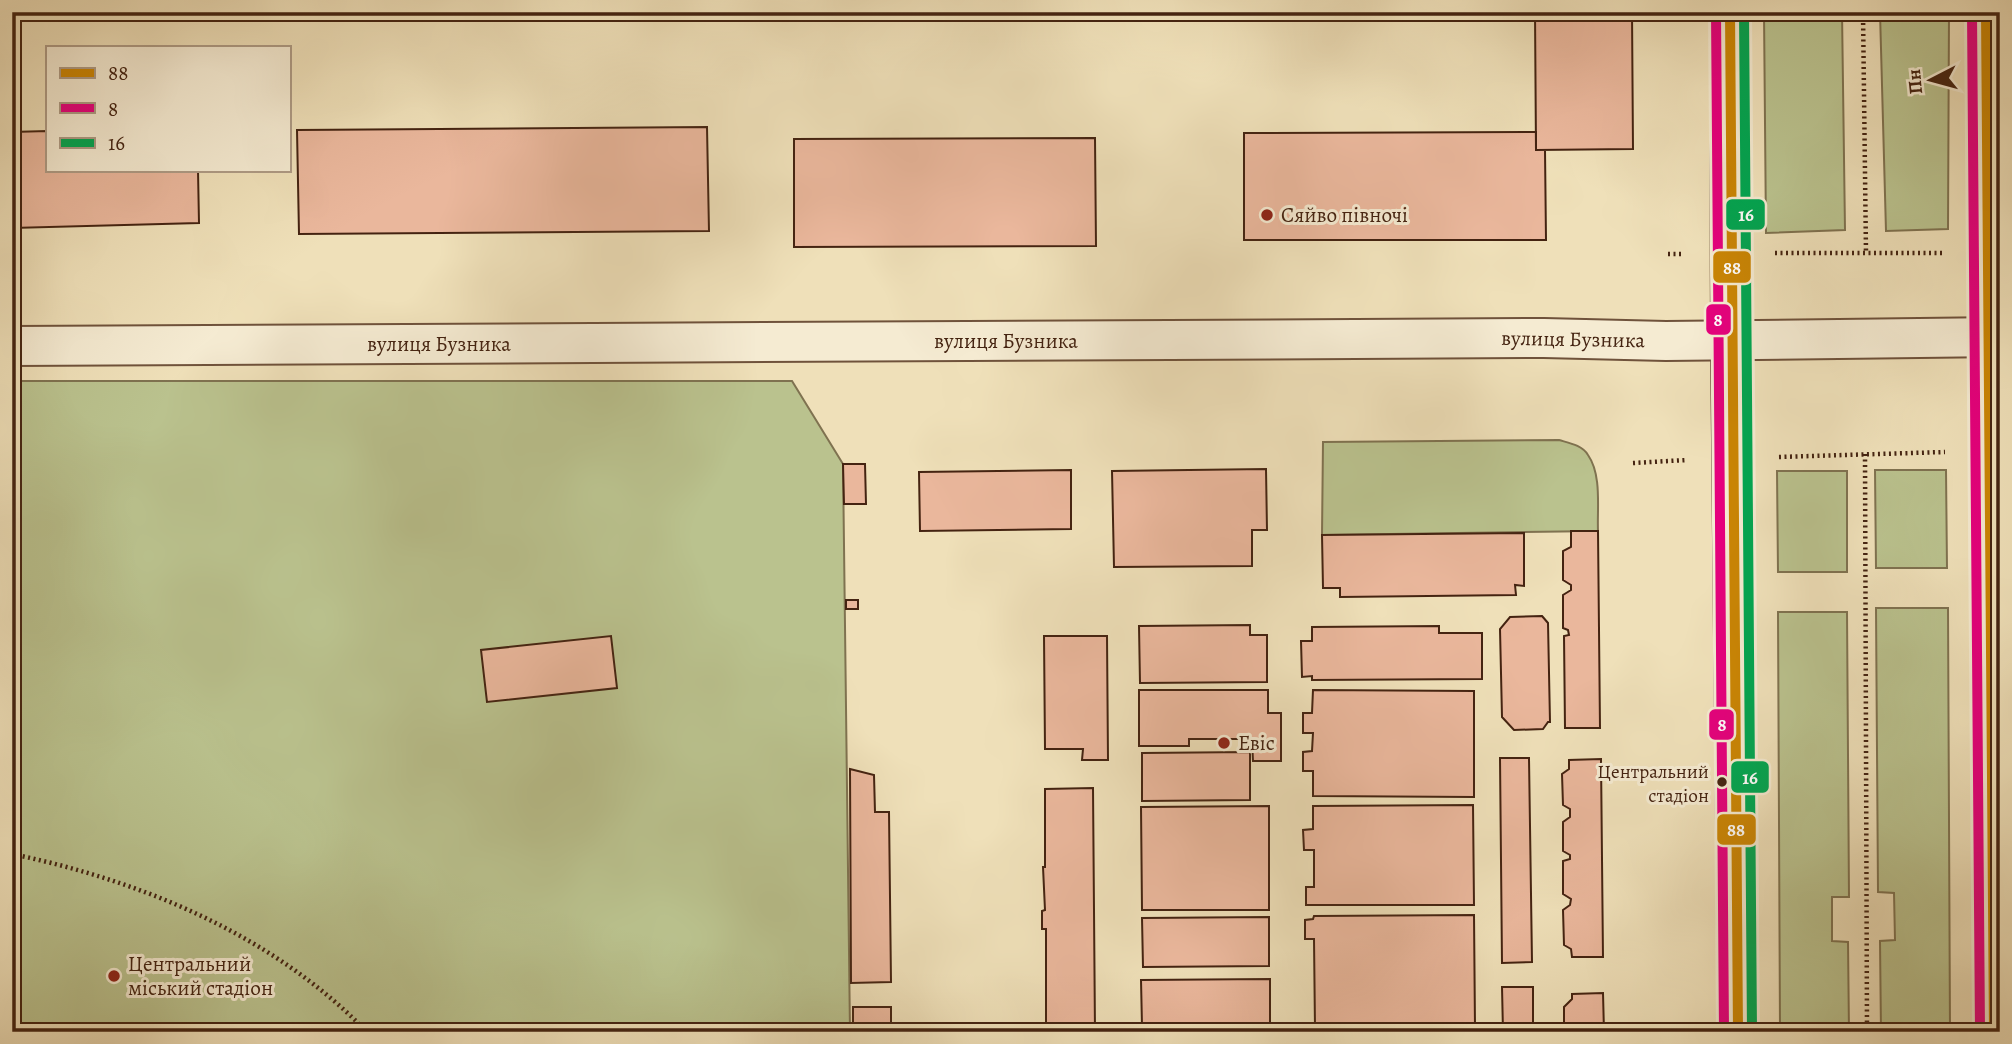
<svg xmlns="http://www.w3.org/2000/svg" width="2012" height="1044" viewBox="0 0 2012 1044" font-family="Alegreya,serif">
	<style>
		.green { fill: #bac28e; stroke: #7f7250; stroke-width: 2 }
		.building { fill: #eab79c; stroke: #442311; stroke-width: 2 }
		.lines { fill: none; stroke-linecap: round; stroke-linejoin: round }
		.street-casing { stroke: #6f523b; stroke-width: 42 }
		.secondary-casing { stroke: #442311; stroke-width: 42 }
		.path { stroke: #442311; stroke-width: 4.5; stroke-dasharray: 2 3.5; stroke-linecap: butt }
		.street { stroke: #f5ebd2; stroke-width: 38 }
		.secondary { stroke: #f5ebd2; stroke-width: 38 }
		.bus-1-casing { stroke: #f5ebd2; stroke-width: 16 }
		.bus-2-casing { stroke: #f5ebd2; stroke-width: 16 }
		.bus-3-casing { stroke: #f5ebd2; stroke-width: 16 }
		.bus-1 { stroke: #ca8504; stroke-width: 10 }
		.bus-2 { stroke: #e5007d; stroke-width: 10 }
		.bus-3 { stroke: #00a651; stroke-width: 10 }
		.poi-dot { fill: #8f2418; stroke: #f5ebd2; stroke-width: 2.5 }
		.bus-dot { fill: #442311; stroke: #f5ebd2; stroke-width: 2.5 }
		.labels { text-anchor: middle; stroke-width: 6; stroke-linejoin: round; paint-order: stroke }
		.bus-label { font-size: 19px; fill: #442311; stroke: #f5ebd2; text-anchor: end }
		.poi-label { font-size: 21px; fill: #442311; stroke: #f5ebd2; text-anchor: start }
		.street-label { font-size: 21px; fill: #442311; stroke: #f5ebd2 }
		.line-badge { stroke: #f5ebd2; stroke-width: 2.5 }
		.badge-label { font-size: 19px; text-anchor: middle; font-weight: bold; fill: #fff }
	</style>
	<rect width="100%" height="100%" fill="#efe0b9"/>
	<filter id="stains"><feTurbulence type="fractalNoise" baseFrequency=".00286" numOctaves="4"/><feColorMatrix values="0 0 0 0 .2 0 0 0 0 .09 0 0 0 0 .02 0 0 0 .5 -.17"/></filter>
	<radialGradient id="worn" r=".72"><stop offset=".6" stop-color="#630" stop-opacity="0"/><stop offset="1" stop-color="#630" stop-opacity=".3"/></radialGradient>
	<path class="green" d="M1764,12H1842L1845,230L1766,233Z
		M1880,12H1949L1948,229L1886,231Z
		M12,381H792L843,464L850,1032H12Z
		M1559,440C1569,443 1582,445 1588,455C1602,475 1597,508 1598,531L1322,535L1323,442Z
		M1875,470H1946L1947,568H1876Z
		M1777,471H1847V572H1778Z
		M1876,608H1948L1950,1032H1881L1880,941L1895,940L1894,893L1878,892Z
		M1778,612H1847L1849,897H1832V941L1848,942L1849,1032H1780Z"/>
	<path class="building" d="M1535,12H1632L1633,149L1536,150Z
		M707,127L709,231L299,234L297,130Z
		M47,131V170H198L199,223L12,228V132Z
		M1536,132V150H1545L1546,240H1244V133Z
		M1095,138L1096,246L794,247V139Z
		M843,464H865L866,504H844Z
		M1266,469L1267,530H1252V566L1114,567L1112,471Z
		M1071,470V529L920,531L919,472Z
		M1571,531H1598L1600,728H1565L1564,636L1569,635L1568,630L1563,628V595L1571,590V585L1563,580V551L1571,547Z
		M1524,533V586L1515,585L1516,595L1340,597V588H1323L1322,535Z
		M846,600H858V609H846Z
		M1542,616L1548,623L1550,722H1548L1543,729L1514,730L1502,717L1500,629L1510,617Z
		M1250,625V635H1267V682L1140,683L1139,626Z
		M1439,626V633H1482V679L1312,680V676L1302,677L1301,641H1312V627Z
		M611,636L617,688L487,702L481,650Z
		M1044,636H1107L1108,760H1082L1083,749H1045Z
		M1139,690H1268V713H1281V761H1253L1252,739H1189V746H1139Z
		M1313,690L1474,691V797L1313,796V771H1303V752L1312,751L1313,733H1303V713H1312Z
		M1250,752V800L1142,801V753Z
		M1500,758H1529L1532,962L1502,963Z
		M1601,759L1603,957H1572L1571,949L1564,945L1563,910L1570,905L1571,899L1563,894V861L1570,859V855L1563,851V822L1570,817V809L1563,805L1562,774L1569,769V760Z
		M850,769L874,775L875,812H889L891,982L851,983Z
		M1093,788L1095,1032H1044V1027H1046V929H1042V911L1045,910L1043,867H1045V789Z
		M1473,805L1474,905H1306V887H1314V850H1304L1303,830L1313,829V806Z
		M1269,806V910H1142L1141,807Z
		M1474,915L1475,1027L1315,1028L1314,939H1305V920L1313,919L1314,916Z
		M1269,917V966L1143,967L1142,918Z
		M1270,979V1025L1142,1026L1141,980Z
		M1502,987H1533V1032H1503Z
		M1603,993L1604,1032L1564,1031V1007L1572,999V994Z
		M853,1007H891V1032H853Z"/>
	<g class="lines">
		<defs>
			<path id="street" d="M12,346L1544,338L1666,341L2000,337"/>
			<path id="secondary" d="M1730,12L1731,340L1738,1032
				M1986,12L1994,1032"/>
		</defs>
		<use href="#street" class="street-casing"/>
		<use href="#secondary" class="secondary-casing"/>
		<path class="path" d="M1863,12L1866,253
			M1775,253H1942
			M1668,254H1684
			M1865,454L1867,1032
			M1779,457L1945,452
			M1633,463L1687,460
			M12,854C142,881 273,935 367,1032"/>
		<use href="#street" class="street"/>
		<use href="#secondary" class="secondary"/>
		<defs>
			<path id="bus-1" d="M1730,12L1738,1032
				M1986,12L1994,1032"/>
			<path id="bus-2" d="M1716,12L1724,1032
				M1972,12L1980,1032"/>
			<path id="bus-3" d="M1744,12L1752,1032"/>
		</defs>
		<use href="#bus-1" class="bus-1-casing"/>
		<use href="#bus-2" class="bus-2-casing"/>
		<use href="#bus-3" class="bus-3-casing"/>
		<use href="#bus-1" class="bus-1"/>
		<use href="#bus-2" class="bus-2"/>
		<use href="#bus-3" class="bus-3"/>
	</g>
	<g class="poi-dot">
		<circle cx="1267" cy="215" r="7"/>
		<circle cx="1224" cy="743" r="7"/>
		<circle cx="114" cy="976" r="7"/>
	</g>
	<circle class="bus-dot" cx="1722" cy="782" r="6"/>
	<g class="labels">
		<g class="bus-label">
			<text x="1709" y="778">Центральний<tspan x="1709" dy="24">стадіон</tspan></text>
		</g>
		<g class="poi-label">
			<text x="1281" y="222">Сяйво півночі</text>
			<text x="1238" y="750">Евіс</text>
			<text x="128" y="971">Центральний<tspan x="128" dy="24">міський стадіон</tspan></text>
		</g>
		<g class="street-label">
			<text transform="translate(1573 339) rotate(1)" y="7">вулиця Бузника</text>
			<text x="1006" y="348">вулиця Бузника</text>
			<text x="439" y="351">вулиця Бузника</text>
		</g>
	</g>
	<g class="line-badge">
		<rect x="1725" y="198" width="41" height="33" rx="7" fill="#00a651"/>
		<rect x="1712" y="250" width="40" height="34" rx="7" fill="#ca8504"/>
		<rect x="1705" y="303" width="27" height="33" rx="7" fill="#e5007d"/>
		<rect x="1708" y="708" width="27" height="33" rx="7" fill="#e5007d"/>
		<rect x="1730" y="760" width="40" height="34" rx="7" fill="#00a651"/>
		<rect x="1716" y="813" width="41" height="33" rx="7" fill="#ca8504"/>
	</g>
	<g class="badge-label">
		<text x="1746" y="221">16</text>
		<text x="1732" y="274">88</text>
		<text x="1718" y="326">8</text>
		<text x="1722" y="731">8</text>
		<text x="1750" y="784">16</text>
		<text x="1736" y="836">88</text>
	</g>
	<rect width="2012" height="1044" fill="none" stroke="#efe0b9" stroke-width="42"/>
	<rect x="14" y="14" width="1984" height="1016" fill="none" stroke="#442311" stroke-width="3.5"/>
	<rect x="21" y="21" width="1970" height="1002" fill="none" stroke="#442311" stroke-width="2"/>
	<rect x="46" y="46" width="245" height="126" fill="#f5ebd2" stroke="#ae9b85" stroke-width="2"/>
	<rect x="60" y="68" width="35" height="10" fill="#ca8504" stroke="#ae9b85" stroke-width="2"/>
	<text x="108" y="80" font-size="21" fill="#442311">88</text>
	<rect x="60" y="103" width="35" height="10" fill="#e5007d" stroke="#ae9b85" stroke-width="2"/>
	<text x="108" y="116" font-size="21" fill="#442311">8</text>
	<rect x="60" y="138" width="35" height="10" fill="#00a651" stroke="#ae9b85" stroke-width="2"/>
	<text x="108" y="150" font-size="21" fill="#442311">16</text>
	<g transform="translate(1931 80) rotate(264)" stroke="#f5ebd2" stroke-width="5" paint-order="stroke">
	<path d="M0-5L12 26L0 18L-12 26Z" fill="#442311"/>
	<text y="-10" font-size="19" font-weight="bold" text-anchor="middle" fill="#442311">Пн</text>
	</g>
	<rect width="100%" height="100%" filter="url(#stains)"/>
	<rect width="100%" height="100%" fill="url(#worn)"/>
</svg>
